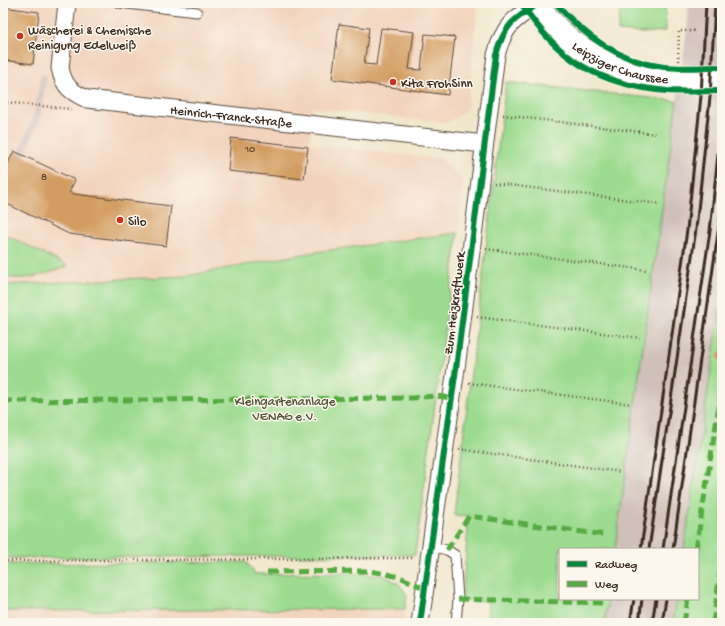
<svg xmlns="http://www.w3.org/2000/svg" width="725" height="626" viewBox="0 0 725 626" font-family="'Gochi Hand',sans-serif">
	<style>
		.built { fill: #f2d4be }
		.industrial { fill: #cfc0ba }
		.green { fill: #9ddb90; stroke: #6c8257 }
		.building { fill: #d39c60 }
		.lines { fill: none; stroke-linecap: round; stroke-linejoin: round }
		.service-casing { stroke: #564638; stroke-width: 11 }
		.minor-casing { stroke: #564638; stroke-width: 19 }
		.secondary-casing { stroke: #564638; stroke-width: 24 }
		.path { stroke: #564638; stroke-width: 2.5; stroke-dasharray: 1 3; stroke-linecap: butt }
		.service { stroke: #fff; stroke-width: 9 }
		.minor { stroke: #fff; stroke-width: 17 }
		.secondary { stroke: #fff; stroke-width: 22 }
		.rail { stroke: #3b2a1e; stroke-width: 3 }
		.quiet { stroke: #55ab43; stroke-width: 5; stroke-dasharray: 10 5; stroke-linecap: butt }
		.cycleway-casing { stroke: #fbf7ec; stroke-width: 8 }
		.cycleway { stroke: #00873e; stroke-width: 6 }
		.poi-dot { fill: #c8321e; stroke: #fbf7ec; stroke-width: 1.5 }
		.labels { text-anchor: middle; stroke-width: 3; stroke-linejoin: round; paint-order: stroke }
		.number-label { font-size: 11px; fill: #61462e }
		.poi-label { font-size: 13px; fill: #3b2a1e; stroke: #fbf7ec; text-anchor: start }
		.street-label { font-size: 13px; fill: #3b2a1e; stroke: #fbf7ec }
		.park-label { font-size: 13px; fill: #54563a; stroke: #fbf7ec }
	</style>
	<rect width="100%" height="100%" fill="#fbf7ec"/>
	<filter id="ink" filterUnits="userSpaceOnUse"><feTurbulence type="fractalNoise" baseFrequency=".025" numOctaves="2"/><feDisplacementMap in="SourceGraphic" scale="8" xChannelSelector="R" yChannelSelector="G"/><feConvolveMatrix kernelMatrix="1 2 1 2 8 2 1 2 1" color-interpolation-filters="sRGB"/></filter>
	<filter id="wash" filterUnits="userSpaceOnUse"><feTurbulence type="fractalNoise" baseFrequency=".012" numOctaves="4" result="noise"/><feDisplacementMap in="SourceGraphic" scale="16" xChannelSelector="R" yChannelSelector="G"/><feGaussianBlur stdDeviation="0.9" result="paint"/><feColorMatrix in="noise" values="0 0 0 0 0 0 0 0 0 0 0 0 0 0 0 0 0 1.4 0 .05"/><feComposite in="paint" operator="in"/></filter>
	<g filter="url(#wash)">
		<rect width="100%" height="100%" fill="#f1e7cd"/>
		<path class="built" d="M3,3H478L467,110L447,123L313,108L309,144L442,159L463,181L458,233L308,253L186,276L3,285Z
			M405,609L404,623H3V611Z"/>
		<path class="industrial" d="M689,3H722V323L688,549H615L688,22Z
			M41,74L47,75L40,118L24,158L18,156L33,117Z
			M608,599H681L677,623H605Z"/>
		<path class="green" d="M647,3H665L666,31L641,33L618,31L620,6Z
			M506,82L677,101L615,549H560V599H608L605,623H487L488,601L462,600L469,516L454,515Z
			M458,233L415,555L3,558V285L186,276L308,253Z
			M3,234L12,238L68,266C50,272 21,284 3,275Z
			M722,297V623H673L677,599H698V549H684Z
			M246,562L255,574L351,573L385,576L399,584L407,595L405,609L3,611V564Z"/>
		<g id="blocks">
			<path class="building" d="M3,7L39,12L33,64L3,60Z
				M339,24L369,28L364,64L376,65L381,28L414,32L409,69L421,70L425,34L455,37L448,95L332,79Z
				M231,138L308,147L304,179L228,171Z
				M14,151L75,180L69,192L74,194L171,206L166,246L69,234L3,202V174Z
				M718,352H722V360L717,359Z"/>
		</g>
	</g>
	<g filter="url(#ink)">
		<use href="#blocks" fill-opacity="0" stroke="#564638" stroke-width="1"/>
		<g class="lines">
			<defs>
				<path id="service" d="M119,3L197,12
					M430,546L447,550L455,555L458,599L456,623"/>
				<g id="minor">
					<path id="s1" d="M67,3L60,68C64,87 71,92 87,99L484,144"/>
					<path d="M420,623L457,361L496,55C504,26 513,19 538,4"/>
				</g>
				<g id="secondary">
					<path id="s2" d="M537,3C563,41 601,67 646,75C671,80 697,79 722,79"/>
				</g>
			</defs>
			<use href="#service" class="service-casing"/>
			<use href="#minor" class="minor-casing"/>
			<use href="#secondary" class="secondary-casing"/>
			<path class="path" d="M678,61L679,31H695
				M3,102L71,109
				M503,115L657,134
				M494,183L660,204
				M486,249L646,270
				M477,317L640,338
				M469,383L631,404
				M459,449L621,472
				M3,561L414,558"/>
			<use href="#service" class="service"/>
			<use href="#minor" class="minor"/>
			<use href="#secondary" class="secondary"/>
			<path class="rail" d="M641,549L687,230L701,96L706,3
				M649,549L696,229L710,97L715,3
				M663,549L710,231L722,116
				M673,549L722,205
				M630,623L634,599
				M639,623L642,599
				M652,623L656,599
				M662,623L666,599"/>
			<path class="quiet" d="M3,401L412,398L436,396L451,398
				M696,549L722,387
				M447,550L469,516L605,535
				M267,572L369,571L387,574L402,578L424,588
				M458,599L602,603
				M684,623L688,599
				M713,623L722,558"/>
			<defs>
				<path id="cycleway" d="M521,3C558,60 599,85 667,91C685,92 704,91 722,91
					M556,3C583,36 621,62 664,67C683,69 703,67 722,67
					M420,623L457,361L496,55C504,26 513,19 538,4"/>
			</defs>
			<use href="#cycleway" class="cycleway-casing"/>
			<use href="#cycleway" class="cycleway"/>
		</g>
	</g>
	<g class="poi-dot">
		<circle cx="20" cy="36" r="4"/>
		<circle cx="393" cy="82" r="4"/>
		<circle cx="120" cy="220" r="4"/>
	</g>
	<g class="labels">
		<g class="number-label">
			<text x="250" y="152">10</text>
			<text x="44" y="180">8</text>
		</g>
		<g class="poi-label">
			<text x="28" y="34">Wäscherei &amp; Chemische<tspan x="28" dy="15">Reinigung Edelweiß</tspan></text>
			<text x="401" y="87">Kita FrohSinn</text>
			<text x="128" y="225">Silo</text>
		</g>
		<g class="street-label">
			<text dy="5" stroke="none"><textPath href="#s2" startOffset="106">Leipziger Chaussee</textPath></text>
			<text dy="5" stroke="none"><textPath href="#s1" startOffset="254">Heinrich-Franck-Straße</textPath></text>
			<text transform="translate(453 303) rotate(-83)" y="5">Zum Heizkraftwerk</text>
		</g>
		<g class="park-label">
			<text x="285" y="405">Kleingartenanlage<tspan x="285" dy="15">VENAG e.V.</tspan></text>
		</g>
	</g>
	<rect width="725" height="626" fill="none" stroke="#fbf7ec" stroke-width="16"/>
	<rect x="559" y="548" width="140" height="52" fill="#fbf7ec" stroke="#aea59a"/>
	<rect x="567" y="561" width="20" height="6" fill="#00873e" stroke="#aea59a"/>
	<text x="595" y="568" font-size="12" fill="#3b2a1e">Radweg</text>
	<rect x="567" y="581" width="20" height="6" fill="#55ab43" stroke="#aea59a"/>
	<text x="595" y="588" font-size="12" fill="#3b2a1e">Weg</text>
</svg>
